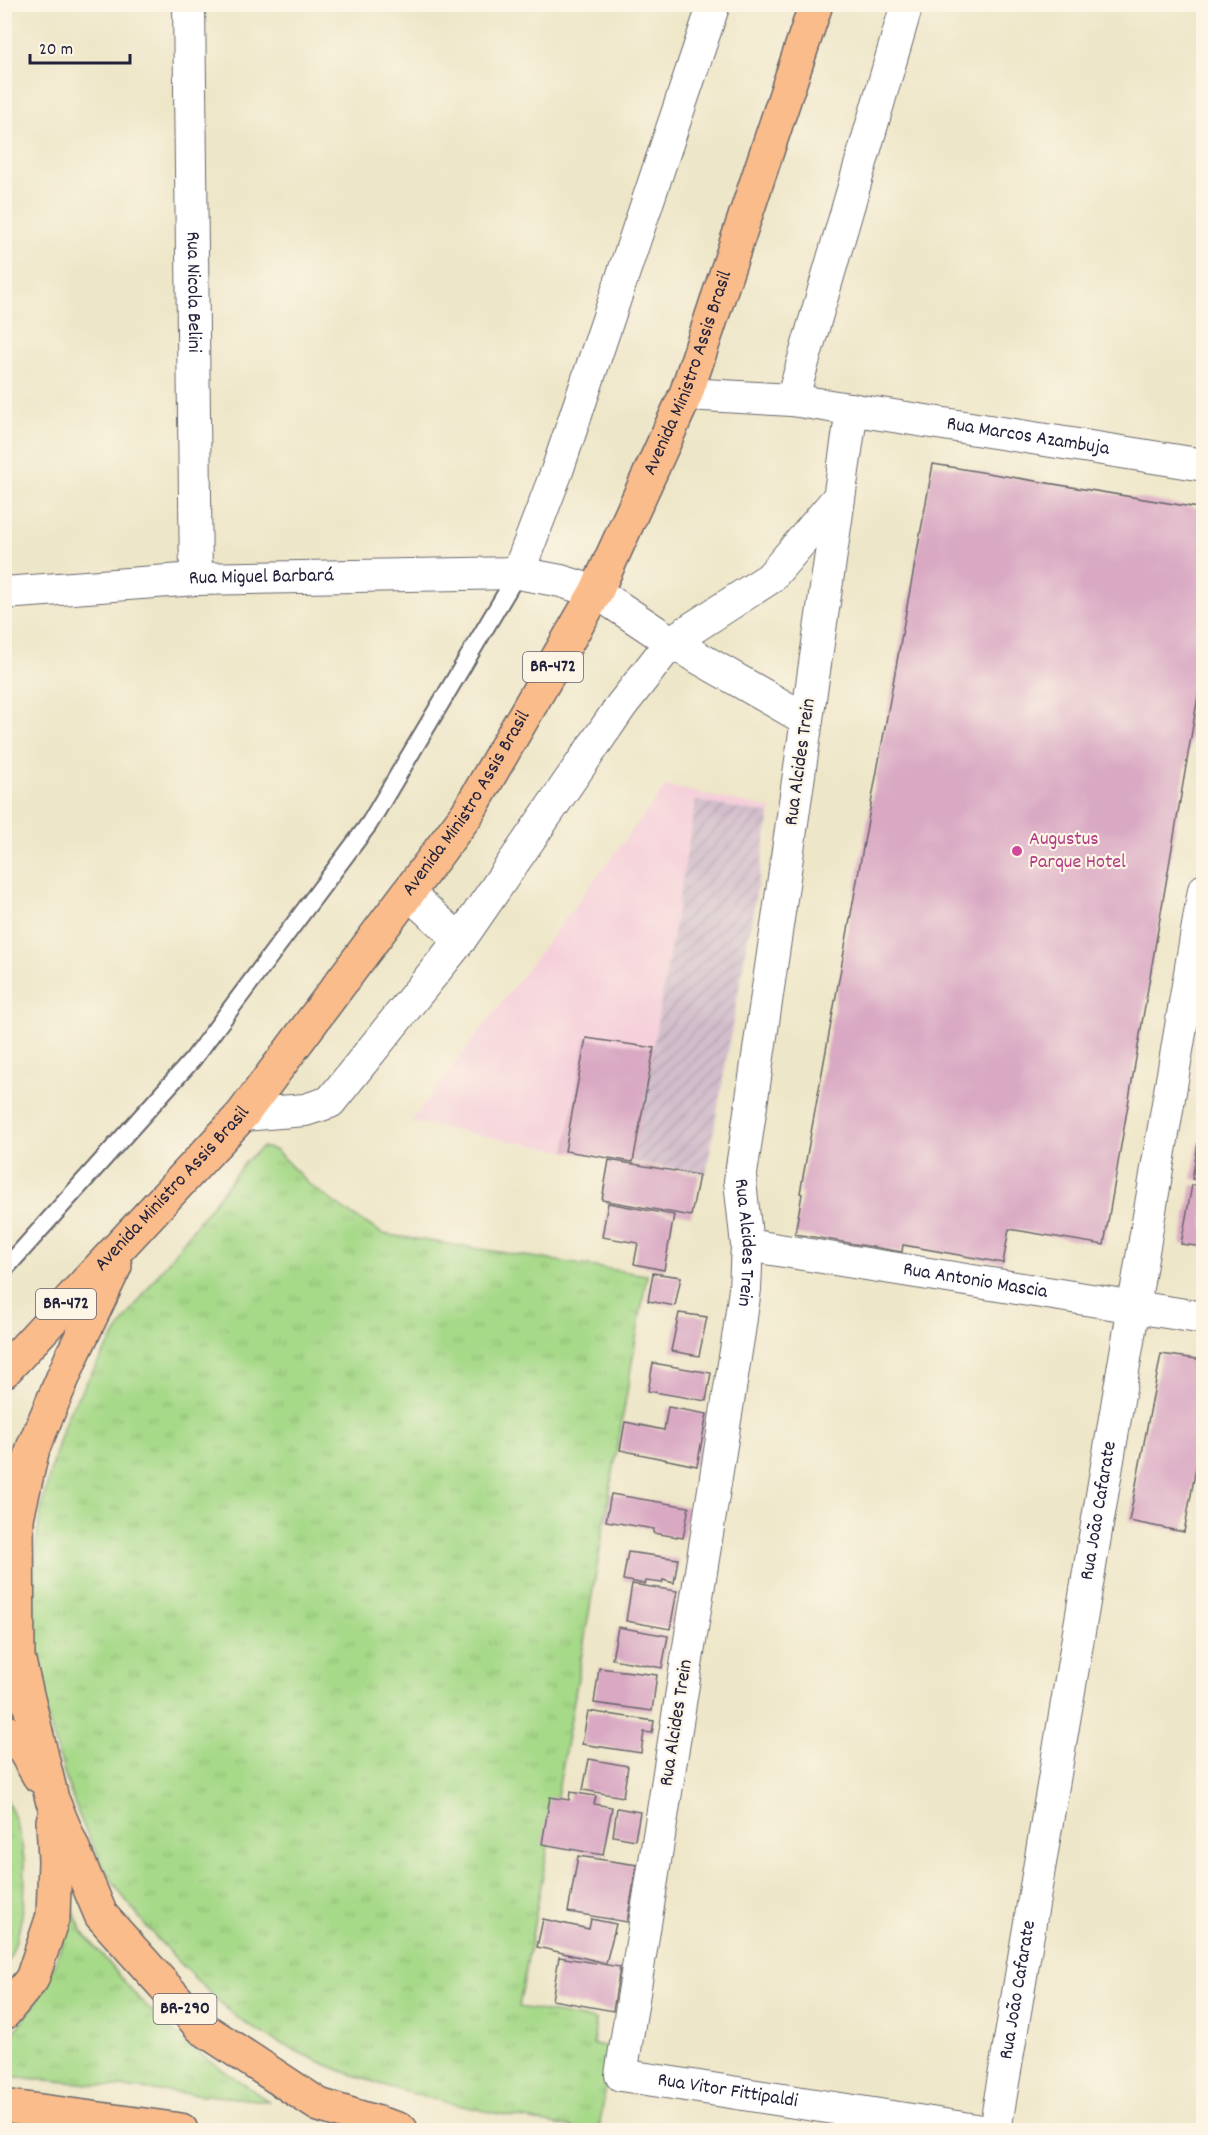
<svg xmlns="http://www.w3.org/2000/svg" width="1208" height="2135" viewBox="0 0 1208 2135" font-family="Dekko,sans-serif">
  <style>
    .built { fill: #f5cfda }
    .industrial { fill: url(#industrial-furrows) }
    .grass { fill: url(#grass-tufts); stroke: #647e62; stroke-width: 1.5 }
    .building { fill: #d9a8c3 }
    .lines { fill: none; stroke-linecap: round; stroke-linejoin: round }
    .lane-casing { stroke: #69676c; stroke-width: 20 }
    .street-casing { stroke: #69676c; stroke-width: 34 }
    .highway-casing { stroke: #69676c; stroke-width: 36 }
    .lane { stroke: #fff; stroke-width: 16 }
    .street { stroke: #fff; stroke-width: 32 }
    .highway { stroke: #fabc8b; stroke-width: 33 }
    .hotel-dot { fill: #d1479c; stroke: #fcf5e5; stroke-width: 2 }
    .labels { text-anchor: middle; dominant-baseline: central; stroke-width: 4.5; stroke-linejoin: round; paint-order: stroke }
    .shield { fill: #fcf5e5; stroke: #63616e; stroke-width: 1.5 }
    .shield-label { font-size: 18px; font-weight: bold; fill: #22223b }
    .street-label { font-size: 20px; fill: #22223b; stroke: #fcf5e5 }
    .hotel-label { font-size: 20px; fill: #b23c85; stroke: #fcf5e5; text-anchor: start }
  </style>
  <defs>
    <pattern id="industrial-furrows" width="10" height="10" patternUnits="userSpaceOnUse" patternTransform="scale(1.5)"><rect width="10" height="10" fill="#d1bdcb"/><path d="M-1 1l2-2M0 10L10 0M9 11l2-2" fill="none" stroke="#b3a2af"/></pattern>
    <pattern id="grass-tufts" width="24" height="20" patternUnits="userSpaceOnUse" patternTransform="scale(1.5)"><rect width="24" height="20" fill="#a6d988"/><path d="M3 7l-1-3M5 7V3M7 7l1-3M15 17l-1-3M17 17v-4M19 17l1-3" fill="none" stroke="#8fba76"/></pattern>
  </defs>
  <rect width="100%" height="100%" fill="#fcf5e5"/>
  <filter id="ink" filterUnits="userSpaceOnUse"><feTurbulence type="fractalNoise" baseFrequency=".0167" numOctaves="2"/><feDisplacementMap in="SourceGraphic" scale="12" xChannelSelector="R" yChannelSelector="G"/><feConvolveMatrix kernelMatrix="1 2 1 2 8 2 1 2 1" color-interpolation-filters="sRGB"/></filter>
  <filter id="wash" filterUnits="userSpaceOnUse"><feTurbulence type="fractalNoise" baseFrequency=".008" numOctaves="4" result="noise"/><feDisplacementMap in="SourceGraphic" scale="24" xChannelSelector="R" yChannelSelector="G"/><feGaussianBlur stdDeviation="1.35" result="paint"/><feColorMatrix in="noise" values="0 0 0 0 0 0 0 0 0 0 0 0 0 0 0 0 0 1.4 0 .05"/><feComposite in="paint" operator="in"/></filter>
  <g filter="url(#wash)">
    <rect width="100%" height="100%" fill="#eee6c8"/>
    <path class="built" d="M666,786l105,23 -65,365 -141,-23 -154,-29z"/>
    <path class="industrial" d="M696,801l74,13 -64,360 -73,-12z"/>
    <g class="grass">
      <path d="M262,1147l13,3 35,35 36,26 37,23 264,41 -80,466 -48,266 77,13 -3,24 19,3 -13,83h-13c-118,-21 -238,-42 -341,-107 -20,-13 -42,-37 -60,-55 -24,-24 -46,-49 -66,-77 -27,-39 -45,-83 -58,-129 -9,-29 -19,-61 -23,-92 -10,-72 -5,-145 17,-214 4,-13 7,-27 12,-39 6,-14 16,-28 23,-41 44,-77 102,-144 155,-214z"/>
      <path d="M5,1796c28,53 25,119 0,173z"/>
      <path d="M71,1904l10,26 58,69 33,31 31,26 65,45 -263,-25v-34c39,-40 56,-84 66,-138z"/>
    </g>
    <g id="blocks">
      <g class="building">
        <path d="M933,464l271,45v152l-100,584 -95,-16 -6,34 -100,-18 -1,7 -107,-18 7,-40 -2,-1z"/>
        <path d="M586,1038l68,10 -21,114 -68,-11z"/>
        <path d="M1198,1143l6,1v37l-12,-2z"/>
        <path d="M609,1160l90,15 -8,41 -89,-16z"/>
        <path d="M1192,1185l12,1v61l-23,-3z"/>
        <path d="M608,1203l66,12 -10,55 -30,-6 4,-21 -36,-6z"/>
        <path d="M653,1273l28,4 -6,29 -27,-5z"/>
        <path d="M679,1313l28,4 -8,39 -28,-5z"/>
        <path d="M1161,1354l43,6v65l-20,107 -55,-11z"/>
        <path d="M653,1363l58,10 -5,28 -58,-10z"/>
        <path d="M668,1407l39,7 -10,52 -77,-16 5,-28 39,8z"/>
        <path d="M611,1494l78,13 -6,31 -30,-5 1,-4 -48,-8z"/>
        <path d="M628,1552l50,7 -4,24 -11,-3 -1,3 -16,-2 -1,3 -22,-4z"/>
        <path d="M632,1584l45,7 -7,38 -44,-8z"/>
        <path d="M618,1627l50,9 -6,32 -50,-9z"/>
        <path d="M599,1668l58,7 -5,36 -58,-8z"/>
        <path d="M588,1711l66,10 -2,12 -8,-1 -3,21 -59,-9z"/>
        <path d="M589,1759l39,7 -5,31 -40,-7z"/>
        <path d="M570,1792l26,4 -2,8 18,3 -9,48 -61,-11 8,-47 19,3z"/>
        <path d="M617,1808l23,4 -5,28 -22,-4z"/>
        <path d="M578,1856l59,9 -10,57 -59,-10z"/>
        <path d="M543,1919l46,10 2,-10 25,5 -10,39 -69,-16z"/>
        <path d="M559,1957l61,10 -7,44 -61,-11z"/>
      </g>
    </g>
  </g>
  <g filter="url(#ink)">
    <use href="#blocks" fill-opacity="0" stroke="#69676c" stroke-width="1.5"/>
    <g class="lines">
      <defs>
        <path id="lane" d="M4,1270l189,-211 176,-235 149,-251"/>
        <g id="street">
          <path id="s1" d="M189,4l7,575"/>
          <path id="s2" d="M686,394l106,6 412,65"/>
          <path d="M792,400l115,-396"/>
          <path id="s3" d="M852,409l-112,772 7,64 -2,44 -6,43 -118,743 355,55"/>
          <path d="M518,573l39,-102 157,-467"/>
          <path id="s4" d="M4,593l192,-14 322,-6 43,8 35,11 75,50 136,78"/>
          <path d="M408,893l52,47"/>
          <path d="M242,1115l63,-5 25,-8 130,-162 161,-234 50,-64 99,-64 69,-81"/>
          <path id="s5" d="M747,1245l457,73"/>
          <path id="s6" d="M995,2130l209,-1240"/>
        </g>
        <g id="highway">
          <path d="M115,1266l-42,88 -40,94 -16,70 1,139 34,142 49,116 101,113 117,77 82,25"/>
          <path id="s7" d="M4,1371l238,-256 225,-301 129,-222 90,-198 130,-390"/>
          <path d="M4,1730l20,20 15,26"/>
          <path d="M4,2013l28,-34 21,-63 2,-55 -2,-40"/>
          <path d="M4,2106l177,24"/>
        </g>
      </defs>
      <use href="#lane" class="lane-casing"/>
      <use href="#street" class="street-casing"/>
      <use href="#highway" class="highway-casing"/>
      <use href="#lane" class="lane"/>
      <use href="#street" class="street"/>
      <use href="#highway" class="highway"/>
    </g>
  </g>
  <circle class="hotel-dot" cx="1017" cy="851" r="6"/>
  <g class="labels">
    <g class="shield">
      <rect x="523" y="652" width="60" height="30" rx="4.5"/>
      <rect x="36" y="1289" width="60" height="30" rx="4.5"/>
      <rect x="153.5" y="1994" width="63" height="30" rx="4.5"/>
    </g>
    <g class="shield-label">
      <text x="553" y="667">BR-472</text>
      <text x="66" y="1304">BR-472</text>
      <text x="185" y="2009">BR-290</text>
    </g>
    <g class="street-label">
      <text stroke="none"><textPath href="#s1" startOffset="288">Rua Nicola Belini</textPath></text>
      <text stroke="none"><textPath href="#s7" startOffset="1220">Avenida Ministro Assis Brasil</textPath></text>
      <text stroke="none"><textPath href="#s2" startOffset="345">Rua Marcos Azambuja</textPath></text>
      <text stroke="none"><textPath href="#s4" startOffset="258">Rua Miguel Barbará</textPath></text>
      <text transform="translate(801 762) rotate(-82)">Rua Alcides Trein</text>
      <text stroke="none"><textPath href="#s7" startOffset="734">Avenida Ministro Assis Brasil</textPath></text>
      <text stroke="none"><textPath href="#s7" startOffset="248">Avenida Ministro Assis Brasil</textPath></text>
      <text stroke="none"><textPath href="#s3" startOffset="842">Rua Alcides Trein</textPath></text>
      <text stroke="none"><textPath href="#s5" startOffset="231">Rua Antonio Mascia</textPath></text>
      <text stroke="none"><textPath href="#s6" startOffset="628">Rua João Cafarate</textPath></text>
      <text transform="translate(677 1723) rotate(-81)">Rua Alcides Trein</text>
      <text stroke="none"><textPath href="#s6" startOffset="142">Rua João Cafarate</textPath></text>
      <text stroke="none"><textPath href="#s3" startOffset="1792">Rua Vitor Fittipaldi</textPath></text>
    </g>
    <g class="hotel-label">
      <text x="1029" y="840">Augustus<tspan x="1029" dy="23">Parque Hotel</tspan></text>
    </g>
  </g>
  <rect width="1208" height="2135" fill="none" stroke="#fcf5e5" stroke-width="24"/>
  <path d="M30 54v9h100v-9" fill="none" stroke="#22223b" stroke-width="3"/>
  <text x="39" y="54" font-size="18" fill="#22223b" stroke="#fcf5e5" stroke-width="4.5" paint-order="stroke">20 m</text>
</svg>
